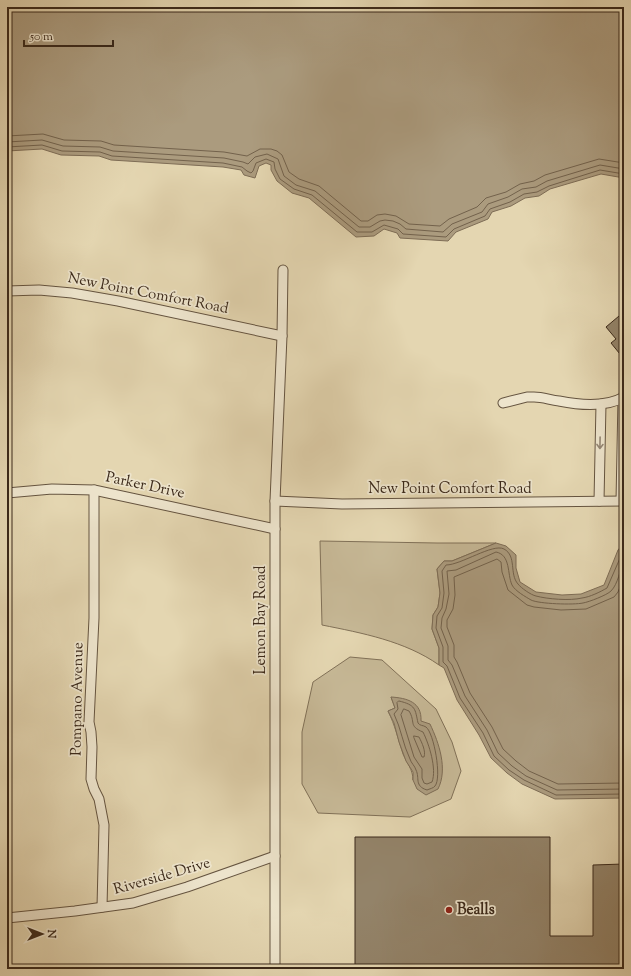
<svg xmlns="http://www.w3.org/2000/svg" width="631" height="976" viewBox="0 0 631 976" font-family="'Sorts Mill Goudy',serif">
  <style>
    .green { fill: #c7b997; stroke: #817158; fill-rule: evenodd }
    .water { fill: #ab9b7e; stroke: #7e6d56 }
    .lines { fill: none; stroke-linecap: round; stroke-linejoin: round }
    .shore { stroke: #73624c; stroke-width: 1 }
    .building { fill: #938369; stroke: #3b291a }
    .minor-casing { stroke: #655440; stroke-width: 11 }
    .minor { stroke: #ede4cc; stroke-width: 9 }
    .oneway { stroke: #948673 }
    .poi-dot { fill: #8f2418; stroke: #ede4cc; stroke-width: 1.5 }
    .labels { text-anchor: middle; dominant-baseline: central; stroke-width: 3.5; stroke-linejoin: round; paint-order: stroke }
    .street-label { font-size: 15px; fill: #3b291a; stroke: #ede4cc }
    .poi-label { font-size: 15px; font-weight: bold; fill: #3b291a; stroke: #ede4cc; text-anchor: start }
  </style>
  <rect width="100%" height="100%" fill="#e4d6b1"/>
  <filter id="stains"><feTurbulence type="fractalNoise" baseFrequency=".005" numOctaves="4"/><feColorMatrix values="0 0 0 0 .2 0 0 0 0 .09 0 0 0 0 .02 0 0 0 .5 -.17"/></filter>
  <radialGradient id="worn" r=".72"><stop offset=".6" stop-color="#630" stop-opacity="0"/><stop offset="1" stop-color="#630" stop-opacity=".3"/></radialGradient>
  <g class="green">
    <path d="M320,541l117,2h59l-44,18h-8l-7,8 3,24 -2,14 -5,8 -1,14 7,19v17c-34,-24 -77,-32 -117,-40z"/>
    <path d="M350,657l32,3 54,49 16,33 9,29 -10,28 -41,18 -92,-4 -16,-29v-52l11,-50zM391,697l30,24 -8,59c0,-10 -6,-17 -10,-26 -5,-15 -8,-29 -15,-43l7,-3z"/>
  </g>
  <g class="water">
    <path d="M7,7h617v171l-23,-4 -51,15 -11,7 -14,2 -14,8 -19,6 -4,7 -32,13 -8,9 -48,-3 -3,-5 -13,-4 -10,7 -18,1 -47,-39 -17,-5 -15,-12 -6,-11v-5l-5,-2 -7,3 -4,12 -11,-3 -3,-5 -18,-3 -112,-7 -12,-4 -38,-1 -19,-6 -35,2z"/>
    <path d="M496,543l10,3 10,9v13l4,14 16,10 26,3 19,-1 23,-9 14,-35 6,-7v255l-69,1 -33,-15 -15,-11 -16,-15 -12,-23 -22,-35 -13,-32 -5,-3v-17l-7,-19 1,-14 5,-8 2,-14 -3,-24 7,-8h8z"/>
    <path d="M391,697c16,1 31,5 30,24l9,3c9,19 18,45 8,65l-12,6 -9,-6 -4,-9v-8l-7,-11 -7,-19 -5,-19 -6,-12 7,-3z"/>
  </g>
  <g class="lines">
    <g class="shore">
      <path d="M7,136l36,-2 21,6 37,1 13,4 110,7 23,4 13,-7h11l6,2 5,4 7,17 10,7 20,7 42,35h7l9,-6 8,-1 11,2 13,8 31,2 9,-7 28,-12 9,-9 20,-6 14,-8 14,-3 11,-6 54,-16 25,4"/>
      <path d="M7,142l35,-2 21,6 37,1 13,4 111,7 19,4 5,2 7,-7 12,-3 11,5 6,17 12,9 19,6 44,36h11l10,-6 5,-1 8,1 7,3 6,5 37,3 9,-8 30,-12 6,-8 20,-7 14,-8 14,-2 11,-6 53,-16 24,4"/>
      <path d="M7,147l35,-2 20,6 38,1 12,4 111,7 19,4 5,4 4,2 2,-2 3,-8 10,-4 8,3 1,7 5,10 14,10 18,6 45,37h15l12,-7 14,4 5,5 43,3 8,-8 31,-13 5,-7 20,-7 14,-8 13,-2 12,-6 51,-16 24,4"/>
      <path d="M624,549l-17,39c-7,4 -17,9 -25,10 -12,3 -35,1 -46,-2 -5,-1 -15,-8 -18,-12 -9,-10 -1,-28 -14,-35 -11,-6 -43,16 -58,16l-4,6 2,22 -2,15 -5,8 -1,12 7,19v15l4,4 13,32 23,35 11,23 15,14 15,10 32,15 68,-1"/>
      <path d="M624,560c-4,10 -6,24 -13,31 -4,4 -22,11 -28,12 -9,2 -44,1 -52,-3 -5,-3 -16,-9 -19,-15 -5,-11 -1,-30 -16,-33l-40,18 -9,1 2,23 -3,15 -4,9 -1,10 7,18v14l4,5 13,31 22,34 11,23 14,13 14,10 31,14 67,-1"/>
      <path d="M624,577l-6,15 -4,5 -28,12 -25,1 -27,-3 -7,-2 -19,-15 -6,-18 -1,-10 -4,-3 -43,18 1,18 -2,14 -6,11v7l7,18v12l3,5 13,31 22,34 11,22 13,12 13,10 29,13 66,-1"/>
      <path d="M399,701c17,4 16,8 19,22 2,3 5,2 8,4 8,6 16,51 9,59 -1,2 -6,3 -8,4 -13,-4 -7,-12 -11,-20 -1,-4 -5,-7 -6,-11 -7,-14 -9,-31 -16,-45l4,-5 -1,-6z"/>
      <path d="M404,709l5,2c7,11 -1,15 14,21 6,12 14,37 9,50l-5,2 -3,-1 -2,-5v-9l-8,-12 -13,-42z"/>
      <path d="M414,736l5,1c3,6 7,14 5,20h-2l-8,-19z"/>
    </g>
  </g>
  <g class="building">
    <path d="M619,316l5,7v36l-13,-16 5,-4 -10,-12z"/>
    <path d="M355,837h195v99h43v-71l31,-1v105h-30v-1h-239z"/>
  </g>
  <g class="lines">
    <defs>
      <g id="minor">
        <path d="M7,291l32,-1 33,3 46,8 164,35"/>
        <path d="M503,403l24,-6h7c9,0 16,3 25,4 20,4 46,7 65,-4"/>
        <path d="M94,490v128l-5,104 2,10 1,15 -1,32 3,10 5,10 5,26 -2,82"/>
        <path d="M7,493l45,-4 42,1 181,39"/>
        <path d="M275,501l67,3 282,-3"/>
        <path d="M599,501l2,-97"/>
        <path d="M621,501l2,-103"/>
        <path d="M7,918l68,-7 58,-8 54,-16 88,-31"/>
        <path d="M275,969v-468l7,-165 1,-66"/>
      </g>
    </defs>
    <use href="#minor" class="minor-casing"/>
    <use href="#minor" class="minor"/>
  </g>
  <defs><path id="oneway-shaft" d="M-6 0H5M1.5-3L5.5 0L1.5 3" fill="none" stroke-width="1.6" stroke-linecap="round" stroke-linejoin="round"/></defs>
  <use class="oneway" href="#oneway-shaft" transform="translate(600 443) rotate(91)"/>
  <circle class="poi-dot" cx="449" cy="910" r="4"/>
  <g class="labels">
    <g class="street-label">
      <text transform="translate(148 294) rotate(11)">New Point Comfort Road</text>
      <text transform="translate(145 486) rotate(12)">Parker Drive</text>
      <text x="450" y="489">New Point Comfort Road</text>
      <text transform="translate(261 620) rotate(-90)">Lemon Bay Road</text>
      <text transform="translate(78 699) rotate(-89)">Pompano Avenue</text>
      <text transform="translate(162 877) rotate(-16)">Riverside Drive</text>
    </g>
    <g class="poi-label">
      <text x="457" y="910">Bealls</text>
    </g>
  </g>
  <rect width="631" height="976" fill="none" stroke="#e4d6b1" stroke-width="24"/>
  <rect x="8" y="8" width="615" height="960" fill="none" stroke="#3b291a" stroke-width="2"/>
  <rect x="12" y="12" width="607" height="952" fill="none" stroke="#3b291a"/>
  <g transform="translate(42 934) rotate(90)" stroke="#ede4cc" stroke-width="3" paint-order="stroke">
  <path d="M0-3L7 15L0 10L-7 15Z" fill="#3b291a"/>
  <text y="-6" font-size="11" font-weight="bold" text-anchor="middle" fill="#3b291a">N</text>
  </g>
  <path d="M24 40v6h89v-6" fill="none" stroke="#3b291a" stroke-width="2"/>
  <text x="30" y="40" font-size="12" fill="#3b291a" stroke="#ede4cc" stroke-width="3" paint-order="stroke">50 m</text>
  <rect width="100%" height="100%" filter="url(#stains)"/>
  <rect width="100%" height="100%" fill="url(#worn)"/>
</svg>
